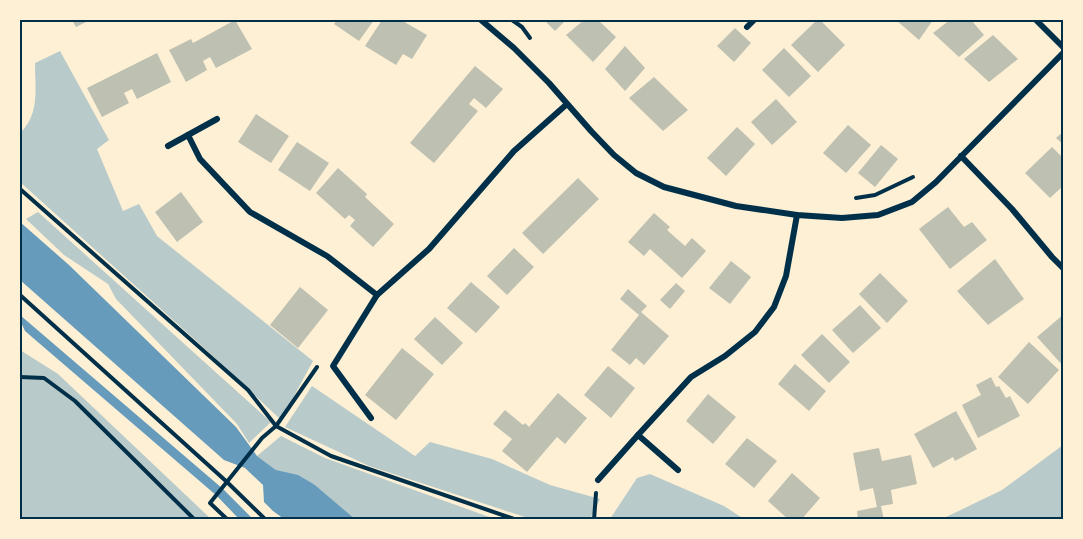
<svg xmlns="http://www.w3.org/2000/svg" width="1083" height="539" viewBox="0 0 1083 539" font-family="'PT Sans Narrow',sans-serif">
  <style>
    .green { fill: #b9caca }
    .water { fill: #669bbc }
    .building { fill: #bec0b2 }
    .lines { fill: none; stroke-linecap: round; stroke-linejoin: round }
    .path { stroke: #003049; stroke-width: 4 }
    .minor { stroke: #003049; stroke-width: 6 }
    .neatline { fill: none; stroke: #003049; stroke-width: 2 }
  </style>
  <rect width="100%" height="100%" fill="#fdf0d5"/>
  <g class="green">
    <path d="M60,51l49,89 -12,9 26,62 16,-7 18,32 156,125 -32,59 -68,-64 -193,-174v-49c20,-19 15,-44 15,-70z"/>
    <path d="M38,212l233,210 -22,21 -12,-19 -121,-125 -8,-15 -44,-29 -38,-36z"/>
    <path d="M20,350l38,24 153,145h-191z"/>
    <path d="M312,386l103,70 15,-14 62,17 58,26 50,14 -10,20h-59l-162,-53 -84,-39z"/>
    <path d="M281,436l44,22 170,61h-140l-40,-34 -39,-15 -19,-14z"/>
    <path d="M1063,445v74h-121l60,-29z"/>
    <path d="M650,474l74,32 20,13h-134l27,-41z"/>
  </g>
  <g class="water">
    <path d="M20,222l49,43 167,162 21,29 19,14 22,5 17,10 40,34h-71l-11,-8 -9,-9 -1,-17 -18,-17 -21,-8 -204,-180z"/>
    <path d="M20,315l203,174 30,30h-14l-22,-23 -192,-165 -5,-11z"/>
  </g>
  <g class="building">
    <path d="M72,20h18l-14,7z"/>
    <path d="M235,20l17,29 -36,19 -6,-11 -7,4 4,9 -21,12 -17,-32 22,-11 2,4z"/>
    <path d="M337,20h37l-15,21 -25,-17z"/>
    <path d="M382,20h19l26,15 -15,24 -9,-5 -7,11 -31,-19z"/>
    <path d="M544,20h22l-11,11z"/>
    <path d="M584,20h14l18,17 -23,25 -27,-27z"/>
    <path d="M817,20h3l25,25 -27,27 -27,-27z"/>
    <path d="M896,20h37l-14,20z"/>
    <path d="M950,20h21l13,15 -25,22 -26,-24z"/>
    <path d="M735,28l16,15 -17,19 -17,-16z"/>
    <path d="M993,35l25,24 -29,23 -25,-23z"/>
    <path d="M625,46l20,22 -20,23 -20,-22z"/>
    <path d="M784,48l27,28 -22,21 -27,-27z"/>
    <path d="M157,53l14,29 -34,17 -5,-10 -8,4 5,10 -27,14 -15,-29z"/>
    <path d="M475,66l28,23 -17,19 -12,-10 -5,6 9,7 -44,52 -24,-20z"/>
    <path d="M654,77l34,33 -25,21 -34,-33z"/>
    <path d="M776,99l21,23 -25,23 -21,-23z"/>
    <path d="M256,114l33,22 -18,27 -33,-21z"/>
    <path d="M848,125l23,20 -25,28 -23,-20z"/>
    <path d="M737,127l18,17 -29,32 -19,-18z"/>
    <path d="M1064,131v14l-8,-7z"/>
    <path d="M297,142l32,21 -19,28 -32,-21z"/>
    <path d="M881,145l17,14 -23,28 -17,-14z"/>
    <path d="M1052,147l12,12v26l-14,13 -25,-25z"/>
    <path d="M338,168l29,26 -2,3 29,27 -21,23 -23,-21 5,-6 -6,-5 -4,4 -29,-26z"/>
    <path d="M578,178l21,21 -56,55 -21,-21z"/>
    <path d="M181,192l22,30 -26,20 -22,-30z"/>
    <path d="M948,207l16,20 8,-5 15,18 -37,29 -31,-40z"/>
    <path d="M654,213l16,14 -3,3 18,16 7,-8 14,13 -24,27 -32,-29 -6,7 -16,-14z"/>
    <path d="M514,248l20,19 -27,28 -20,-19z"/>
    <path d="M995,259l29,40 -36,26 -31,-34z"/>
    <path d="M731,261l20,16 -21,27 -21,-16z"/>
    <path d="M880,273l28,28 -21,22 -28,-29z"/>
    <path d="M471,282l29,25 -24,26 -29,-25z"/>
    <path d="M676,283l9,8 -15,18 -10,-9z"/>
    <path d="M300,287l28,23 -30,38 -28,-23z"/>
    <path d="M628,289l19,17 -6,6 28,24 -25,29 -8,-7 -6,7 -19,-15 28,-35 -19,-16z"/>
    <path d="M860,305l21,23 -28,25 -21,-23z"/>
    <path d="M1064,314v53l-27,-30z"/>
    <path d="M435,317l28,26 -21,22 -28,-26z"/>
    <path d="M822,334l28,28 -21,21 -28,-28z"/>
    <path d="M1029,342l30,28 -31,34 -30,-27z"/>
    <path d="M402,348l32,26 -38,46 -31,-25z"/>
    <path d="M795,364l31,27 -17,20 -31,-27z"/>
    <path d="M608,366l27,22 -24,30 -27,-23z"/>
    <path d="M991,377l5,10 3,-1 7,12 4,-2 10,20 -42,22 -16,-33 19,-10 -5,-10z"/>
    <path d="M558,393l29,25 -22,26 -8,-7 -30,35 -25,-21 10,-12 -19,-15 12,-14 18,15 2,-2 4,4z"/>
    <path d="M708,394l28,23 -23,27 -27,-23z"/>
    <path d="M956,411l21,38 -22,12 -2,-4 -20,11 -19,-34z"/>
    <path d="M747,438l30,23 -23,27 -29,-24z"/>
    <path d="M879,448l3,13 29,-6 6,29 -26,6 2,14 -12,2 3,14h-26l-1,-9 20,-4 -4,-19 -13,3 -7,-38z"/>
    <path d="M792,473l28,25 -19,22h-12l-21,-19z"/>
  </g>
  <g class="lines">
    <g class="path">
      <path d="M512,20l10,7 8,11"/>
      <path d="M20,189l228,201 28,36 55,30 186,64"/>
      <path d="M856,198l19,-3 38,-18"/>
      <path d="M20,295l207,187 39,38"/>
      <path d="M20,377l24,1 31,23 120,119"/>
      <path d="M228,520l-18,-17 52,-65 14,-12 41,-59"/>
      <path d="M594,520l2,-27"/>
    </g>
    <g class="minor">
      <path d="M481,20l33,28 35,35 42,48 23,24 22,18 28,14 72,19 61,9 45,3 36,-3 34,-13 24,-20 128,-130"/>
      <path d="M1036,20l28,28"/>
      <path d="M747,27l7,-7"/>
      <path d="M188,135l12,24 50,53 77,44 50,39 52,-46 85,-98 53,-47"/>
      <path d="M168,146l49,-27"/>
      <path d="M961,156l51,53 40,48 12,12"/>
      <path d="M371,418l-38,-52 44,-71"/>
      <path d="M678,470l-40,-35 53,-58 34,-21 30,-24 19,-25 12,-31 11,-61"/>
      <path d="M598,480l40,-45"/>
    </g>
  </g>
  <rect width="1083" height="539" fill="none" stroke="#fdf0d5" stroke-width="42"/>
  <rect x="21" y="21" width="1041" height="497" class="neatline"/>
</svg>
